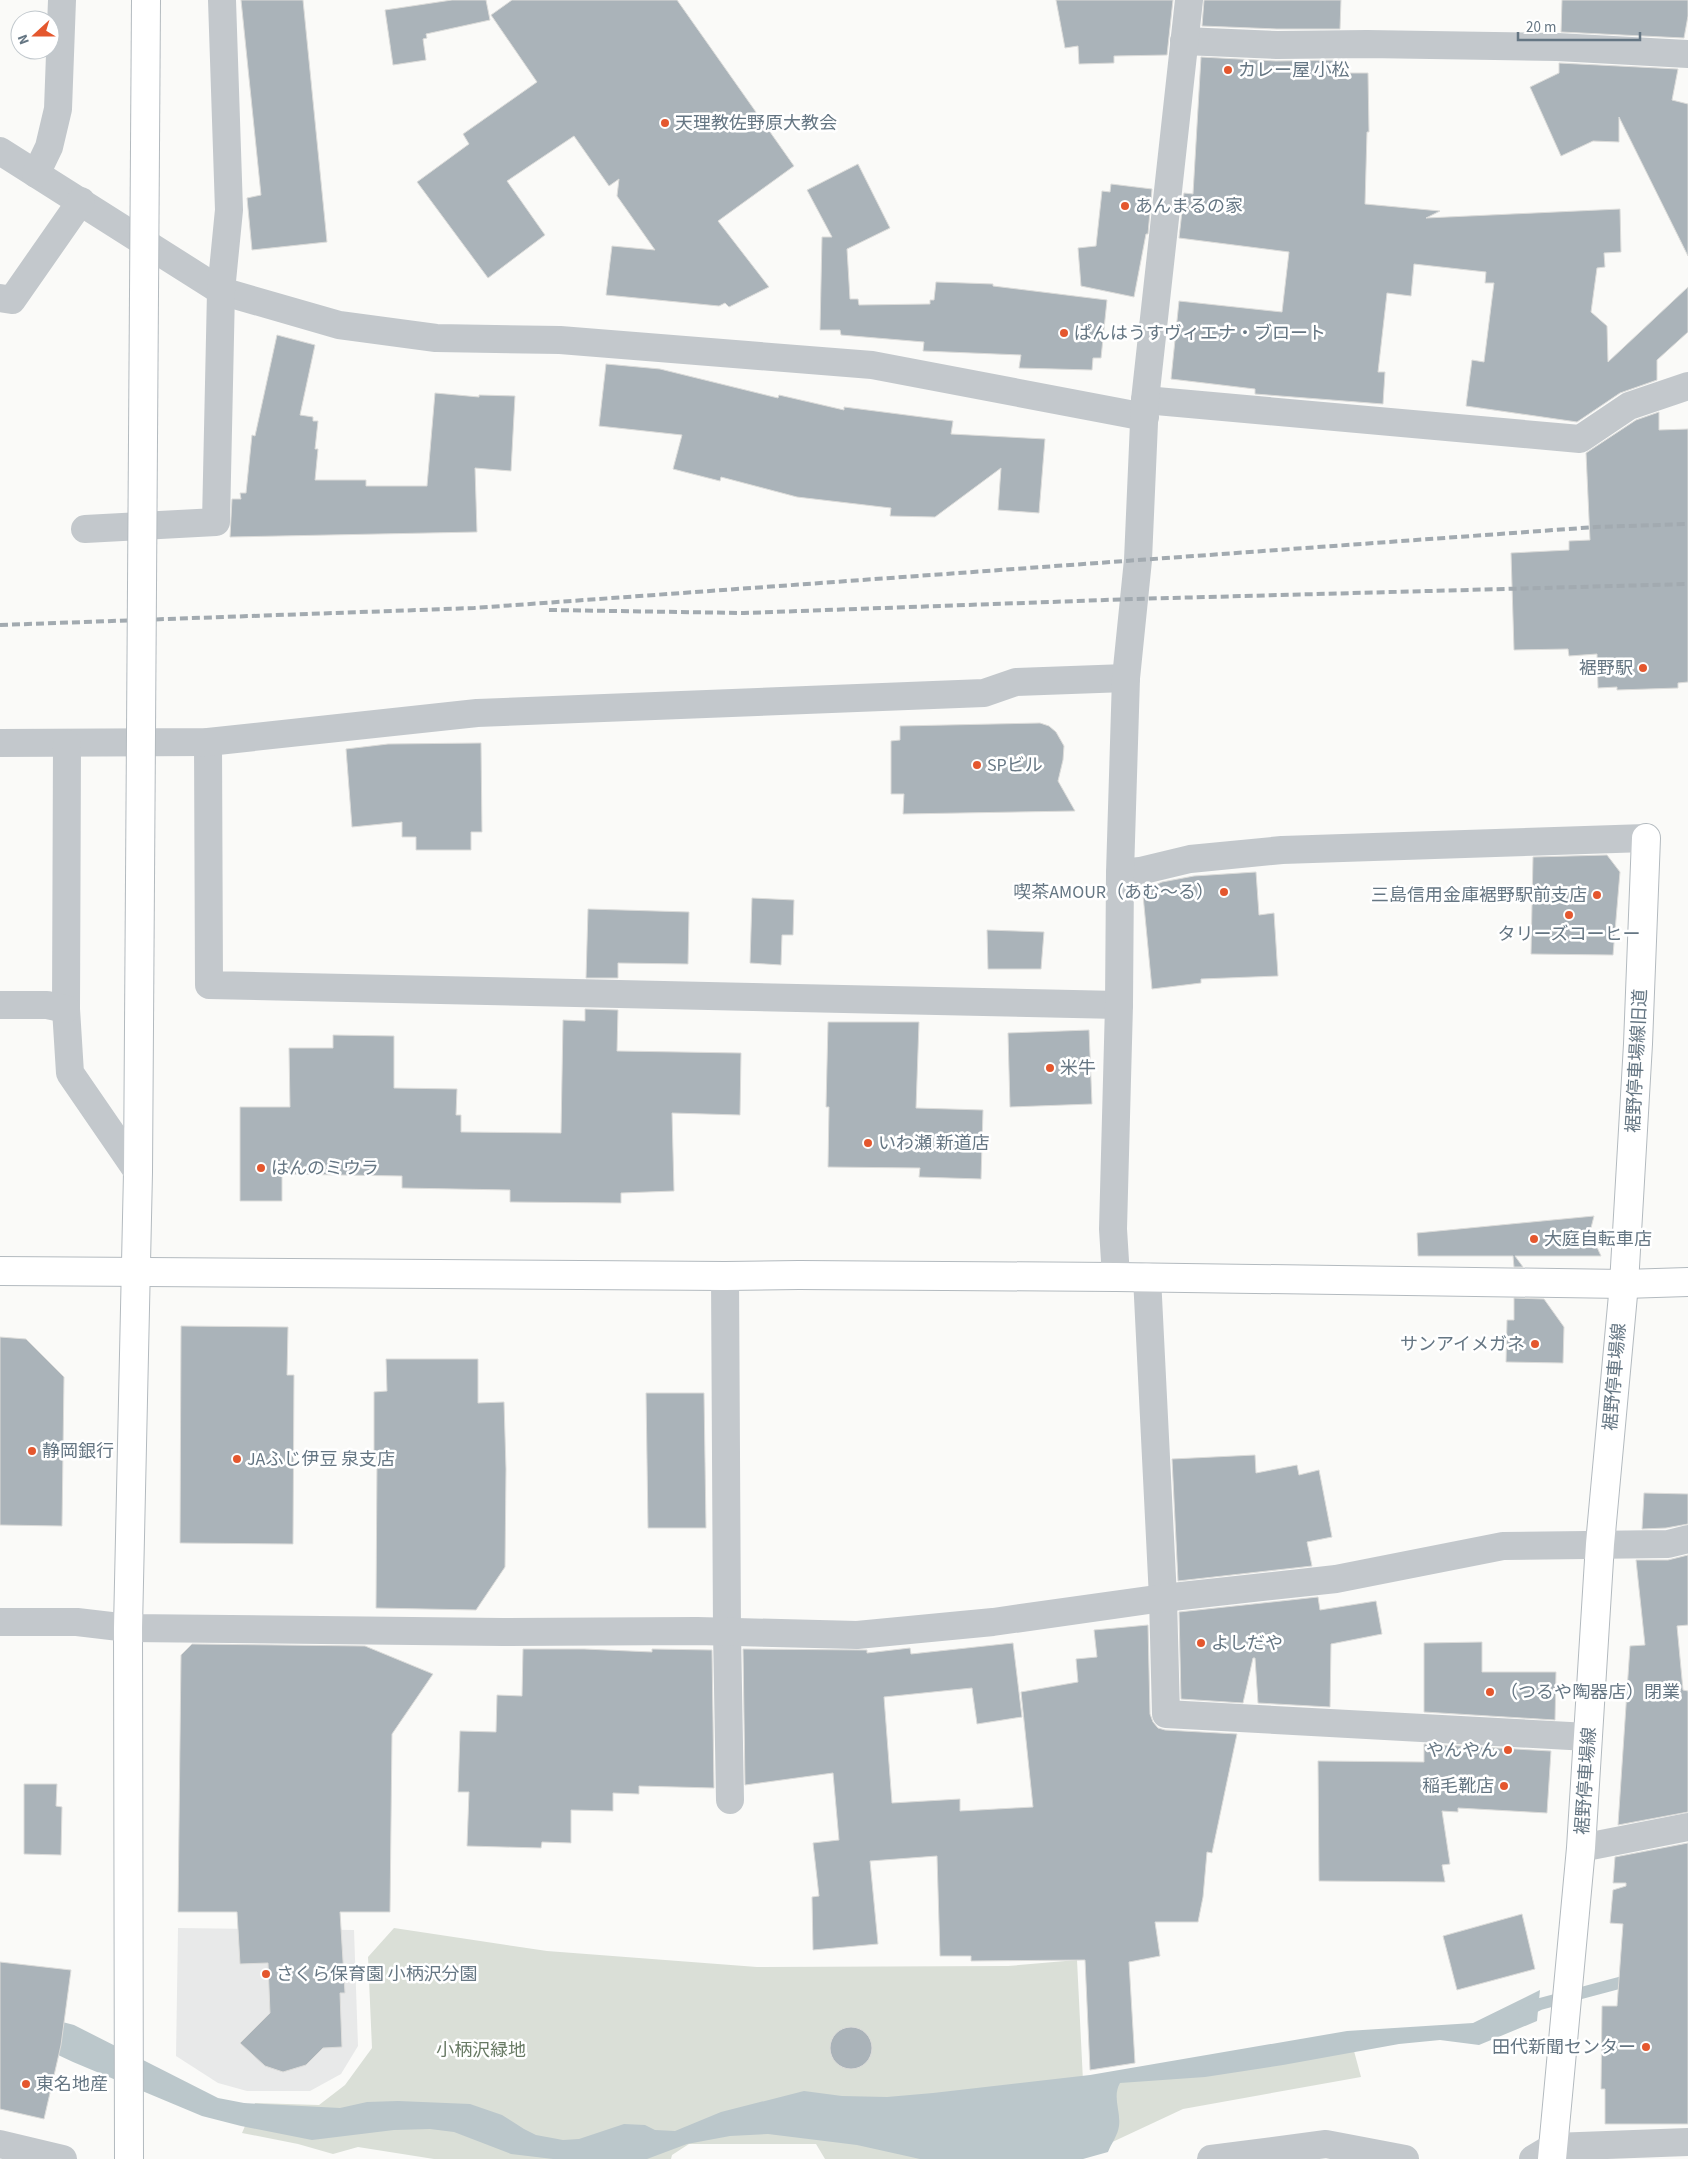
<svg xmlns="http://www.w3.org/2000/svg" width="1688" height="2159" viewBox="0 0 1688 2159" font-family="'Source Sans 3','Noto Sans JP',sans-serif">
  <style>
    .built { fill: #e8e9e9 }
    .green { fill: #dadfd7 }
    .water { fill: #bbc7cb }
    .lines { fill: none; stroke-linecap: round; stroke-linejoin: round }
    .stream { stroke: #bbc7cb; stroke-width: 12 }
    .building { fill: #aab3b9; stroke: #dcdcda }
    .secondary-casing { stroke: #b3babf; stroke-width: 30 }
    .street { stroke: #c3c8cc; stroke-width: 28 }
    .secondary { stroke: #fff; stroke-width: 28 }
    .rail { stroke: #a2aab0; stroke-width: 4; stroke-dasharray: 8 4; stroke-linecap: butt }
    .secondary-bridge-casing { stroke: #b3babf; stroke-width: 30; stroke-linecap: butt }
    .secondary-bridge { stroke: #fff; stroke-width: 28 }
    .poi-dot { fill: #e4572e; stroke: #fff; stroke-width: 2 }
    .labels { text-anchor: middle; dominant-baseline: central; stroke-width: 5; stroke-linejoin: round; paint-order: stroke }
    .poi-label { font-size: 18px; fill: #657683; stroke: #fff; text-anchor: start }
    .street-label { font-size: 18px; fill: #657683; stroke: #fff }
    .park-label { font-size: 18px; fill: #687a64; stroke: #fff }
  </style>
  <rect width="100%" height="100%" fill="#fafaf8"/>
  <path class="built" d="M178,1928l176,2 4,116 -17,28 -31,17h-63l-29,-8 -42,-27z"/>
  <path class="green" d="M394,1928l153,23 210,16 251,-1 69,-6 6,121 156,-24 115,-6 7,26 -178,32 -107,50h-251l-9,-15h-127l-17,11 -1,4h-237l-76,-12 -25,7 -35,-10 -56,-11 13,-30 64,2 26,-20 27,-37 -4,-91z"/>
  <path class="water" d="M1540,1990l-3,31 -58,24 -39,-5 -41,4 -116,21 -78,12 -85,6c-8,14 1,28 -1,43 -1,9 -8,18 -11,26l-25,7h-163l-63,-14 -89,-11 -38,2 -43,8 -40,15h-94l-42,-5 -57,-22 -24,-3 -36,1 -82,10 -71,-14 -39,-10 -129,-54 -32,-15 -41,-38 28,4 46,12 144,73 26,5 96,5 27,-6 31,-1 72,3 32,11 22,14 12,6 27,5 16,-1 45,-15 21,1 10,5 20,1 46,-19 83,-21 38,5 45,1 46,-4 157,-18 257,-44 126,-8z"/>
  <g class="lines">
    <path class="stream" d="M1524,2012l16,-8 94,-25"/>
  </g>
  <g class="building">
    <path d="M241,0h62l24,242 -75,8 -5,-52 14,-3z"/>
    <path d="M452,0h34l4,20 -64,14 1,4 -4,1 3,21 -33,5 -8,-55z"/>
    <path d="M512,0h165l117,166 -76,55 51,66 -40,20 -4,-4 -6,3 -113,-11 6,-49 43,4 -38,-54 2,-17 -10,7 -35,-50 -67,45 38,54 -57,43 -71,-96 52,-38 -6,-10 74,-52 -46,-67z"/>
    <path d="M1056,0h117l-6,55 -53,1v7l-35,1 -1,-18 -13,2z"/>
    <path d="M1204,0h137l-1,29h-63l-75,-3z"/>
    <path d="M1562,0h126v16l-4,22 -123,-6z"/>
    <path d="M1201,57l75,4 63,-1 -1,13h30l1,59h-2l-2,72 75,7 -14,7 194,-9 1,43 -17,1 1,14 -8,1 -6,44 16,14 1,36 80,-75v45l-31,28v20l-37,13 -43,29 -111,-16 6,-46 12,2 10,-79h-9l1,-11 -72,-8 -3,32 -24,-3 -9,79h7l-2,32 -128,-10v-5l-84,-10 8,-78 103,11 7,-60 -110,-14 5,-45 9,1z"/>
    <path d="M1559,63l119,6 -6,31 16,4v152l-69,-139v25l-26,-1 -32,15 -31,-69 29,-14z"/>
    <path d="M858,164l32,64 -43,21 3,50h8l1,6 71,-1v-4h4l2,-18 57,2v2l114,14 -6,58h-8l-1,12 -73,-2 2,-13 -98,-4 1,-9 -83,-7 -1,-5h-20l2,-93h10l-25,-47z"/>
    <path d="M1111,184l41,5 -4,45h-2l-12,63 -53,-11 -3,-38 18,-2 6,-55 8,1z"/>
    <path d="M277,335l38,10 -15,70 13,2v4h5l-3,28h3l-3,31h51v6h61l8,-93 44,4v-2l36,1 -4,75 -36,-3 2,64 -247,5 2,-38h9l-1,-6h6l6,-58 3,1z"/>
    <path d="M606,364l54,5 118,29 1,-3 65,15v-3l109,14 -2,13 94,5 -6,74 -41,-3 3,-42 -66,49 -45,-1 1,-8 -94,-11 -76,-20 -1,4 -47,-12 9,-34 -83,-9z"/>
    <path d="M1659,412v18l29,-1v253l-10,1v5l-61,2v-3l-19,1 -1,-34 -28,2 -1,-7 -54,1 -3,-97 58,-3v-9l21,-1 -4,-87 50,-33z"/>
    <path d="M1040,723l9,3 7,6 8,14 -1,14 -5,21 17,30 -172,3 1,-20h-13v-53l9,-1v-14z"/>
    <path d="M481,743l1,89h-11v18h-55v-13h-14v-15l-50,5 -6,-78 42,-5z"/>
    <path d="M1607,855l13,17 -7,83 -82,-1 2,-97z"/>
    <path d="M1256,872l3,43 15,-2 4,63 -77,3v4l-49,6 -9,-94 8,-8 11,-5 32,-6z"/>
    <path d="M752,898l42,2 -1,35h-11l-1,30 -31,-2z"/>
    <path d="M588,909l101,3 -1,52 -70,-1v15h-32z"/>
    <path d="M987,930l57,2 -3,37h-53z"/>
    <path d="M585,1009l33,1 -1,41 124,2 -1,62 -68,-2 2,78 -53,2v10l-111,-1v-12l-108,-2v-12l-120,-2v27h-42v-94h50l-1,-59h44v-13l61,1v52l63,1 -1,26h5v17l100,1 2,-113 22,1z"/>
    <path d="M828,1022h91l-3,86 67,2 -2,69 -62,-2 1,-9 -92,-1 1,-60h-3z"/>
    <path d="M1089,1030l3,74 -82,3 -2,-74z"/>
    <path d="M1594,1216l-4,16 11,24h-86l8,11h-9l-1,-11h-95l-1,-23z"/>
    <path d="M1514,1298l30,1 20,28 -1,36 -57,-1 1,-42h7z"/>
    <path d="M181,1326l107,1 -1,48h7l-1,169 -113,-1z"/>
    <path d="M0,1337l26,2 38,38 -2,149 -62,-1z"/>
    <path d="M386,1359h92v44l26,-1 2,67 -1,98 -29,43 -100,-2 1,-149h-3v-67l13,-1z"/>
    <path d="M646,1393h58l2,135h-58z"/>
    <path d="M1255,1455l1,18 41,-8 2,10 20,-5 13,67 -25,5 5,24 -134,15 -6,-122z"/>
    <path d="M1644,1493l44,1v30l-22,4 -24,1z"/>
    <path d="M1688,1555v70l-11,1 6,64 5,1v121l-70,13 12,-179 15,-1 -9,-85h32z"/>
    <path d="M1318,1597l2,13 56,-9 6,33 -51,10 -1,63 -72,-4 -3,-45h-2l-10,45 -62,-4 -2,-87z"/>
    <path d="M1148,1625l2,89 3,8 5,6 7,2 72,4 -25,119 -5,-1 -4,45 -5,25h-43l5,34 -31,6 6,101 -45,7 -5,-110 -114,1v-5h-31l-3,-100 -67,5 8,83 -65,6 -1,-53 7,-1 -6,-53 26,-3 -6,-67 -88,12 -2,-136 124,1v3l43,-5 1,6 102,-11 9,74 -45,7 -5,-36 -88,9 8,106 68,-4v12l73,-4 -12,-115 57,-10 -2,-23 21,-2 -3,-27z"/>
    <path d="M1482,1642v30h74l-1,48 -131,-8v-69z"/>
    <path d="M192,1644l173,2 68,28 -41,60 -2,178h-50l5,81h-5l2,54 -19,1 -17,17 -23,7 -18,-6 -25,-23 30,-30 -2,-50 -28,1 -3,-52h-59l3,-257z"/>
    <path d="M523,1649h61l68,3v-3l60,1 2,138 -75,-2v8l-26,-1v18l-42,-1v33l-29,-1 -1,6 -74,-2 2,-54h-11l2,-61 36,1 1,-37 25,1z"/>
    <path d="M1424,1744l127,7 -4,62 -89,-5v4l-16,-1 8,53 -8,1 3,17 -126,-1 -1,-120 106,1z"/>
    <path d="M24,1784h33l-1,22 6,1 -1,48 -37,-1z"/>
    <path d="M1688,1843v281h-83v-35h-4l1,-83h15l6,-82 -13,-1 3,-33 13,-4v-3h-13l2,-26z"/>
    <path d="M1522,1914l13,55 -78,21 -14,-54z"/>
    <path d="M0,1962l71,8 -10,75 -17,74 -44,-10z"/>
    <circle cx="851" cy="2048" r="21"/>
  </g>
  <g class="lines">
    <defs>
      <g id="secondary">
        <path d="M0,1271l725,5 74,-1 317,2 508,7 64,-2"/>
        <path d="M129,2159l-1,-531 10,-456 1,-146"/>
        <path d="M1552,2159l29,-311 19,-304 24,-260 14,-240 8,-206"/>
      </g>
    </defs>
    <use href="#secondary" class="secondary-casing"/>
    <g class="street">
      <path d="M1184,41l93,4 90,-1 190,3 131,7"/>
      <path d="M0,151l221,140 118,34 97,13 124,2 312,25 273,52"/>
      <path d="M36,174l13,-27 9,-38 4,-109"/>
      <path d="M0,298l12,2 69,-99"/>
      <path d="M1145,400l435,39 49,-33 59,-20"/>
      <path d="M85,529l131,-7 5,-231 8,-81 -7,-210"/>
      <path d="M208,742l1,243 910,20"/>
      <path d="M0,743l208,-1 269,-29 507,-20 32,-11 110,-4"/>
      <path d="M67,744l-1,265 4,64 68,99"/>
      <path d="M1120,873l20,-2 50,-12 92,-9 364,-12"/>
      <path d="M0,1005h47l19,4"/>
      <path d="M725,1276l2,356 3,168"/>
      <path d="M1116,1277l-3,-48 6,-224 1,-132 6,-195 12,-118 7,-160 44,-400"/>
      <path d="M1147,1277l16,321 3,116 422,23"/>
      <path d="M0,1622h77l51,6 375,4 194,-1 160,4 136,-13 170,-24 173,-19 167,-33 165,-2 20,-5"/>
      <path d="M1581,1848l107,-21"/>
      <path d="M0,2144l63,15"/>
      <path d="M1211,2159l115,-15 79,15"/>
      <path d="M1533,2159l20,-12 135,-5"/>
    </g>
    <use href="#secondary" class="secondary"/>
    <g class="rail">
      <path d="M549,610l195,3 389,-14 555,-15"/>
      <path d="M0,625l474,-17 1122,-81 92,-3"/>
    </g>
    <defs>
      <path id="secondary-bridge" d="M139,1026l7,-1026"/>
    </defs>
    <use href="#secondary-bridge" class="secondary-bridge-casing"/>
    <use href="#secondary-bridge" class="secondary-bridge"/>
  </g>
  <g class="poi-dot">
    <circle cx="1228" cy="70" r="5"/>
    <circle cx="665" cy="123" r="5"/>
    <circle cx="1125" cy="206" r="5"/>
    <circle cx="1064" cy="333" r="5"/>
    <circle cx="1643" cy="668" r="5"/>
    <circle cx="977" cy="765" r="5"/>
    <circle cx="1224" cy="892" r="5"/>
    <circle cx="1597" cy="895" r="5"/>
    <circle cx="1569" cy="915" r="5"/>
    <circle cx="1050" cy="1068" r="5"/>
    <circle cx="868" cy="1143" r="5"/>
    <circle cx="261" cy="1168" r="5"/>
    <circle cx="1534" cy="1239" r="5"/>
    <circle cx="1535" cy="1344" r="5"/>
    <circle cx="32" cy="1451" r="5"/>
    <circle cx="237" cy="1459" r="5"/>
    <circle cx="1201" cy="1643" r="5"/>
    <circle cx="1490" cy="1692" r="5"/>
    <circle cx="1508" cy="1750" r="5"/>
    <circle cx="1504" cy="1786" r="5"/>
    <circle cx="266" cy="1974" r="5"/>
    <circle cx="1646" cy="2047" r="5"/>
    <circle cx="26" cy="2084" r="5"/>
  </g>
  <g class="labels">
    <g class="poi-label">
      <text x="1238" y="70">カレー屋 小松</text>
      <text x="675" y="123">天理教佐野原大教会</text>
      <text x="1135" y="206">あんまるの家</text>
      <text x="1074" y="333">ぱんはうすヴィエナ・ブロート</text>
      <text x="1633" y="668" text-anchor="end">裾野駅</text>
      <text x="987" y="765">SPビル</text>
      <text x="1214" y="892" text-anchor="end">喫茶AMOUR（あむ〜る）</text>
      <text x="1587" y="895" text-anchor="end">三島信用金庫裾野駅前支店</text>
      <text x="1569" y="934" text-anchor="middle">タリーズコーヒー</text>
      <text x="1060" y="1068">米牛</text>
      <text x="878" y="1143">いわ瀬 新道店</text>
      <text x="271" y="1168">はんのミウラ</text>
      <text x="1544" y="1239">大庭自転車店</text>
      <text x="1525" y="1344" text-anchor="end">サンアイメガネ</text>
      <text x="42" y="1451">静岡銀行</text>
      <text x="247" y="1459">JAふじ伊豆 泉支店</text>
      <text x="1211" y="1643">よしだや</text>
      <text x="1500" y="1692">（つるや陶器店）閉業</text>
      <text x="1498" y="1750" text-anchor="end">やんやん</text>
      <text x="1494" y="1786" text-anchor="end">稲毛靴店</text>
      <text x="276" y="1974">さくら保育園 小柄沢分園</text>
      <text x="1636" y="2047" text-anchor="end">田代新聞センター</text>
      <text x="36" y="2084">東名地産</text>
    </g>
    <g class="street-label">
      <text transform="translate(1637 1061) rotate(-87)">裾野停車場線旧道</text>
      <text transform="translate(1615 1377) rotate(-85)">裾野停車場線</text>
      <text transform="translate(1586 1781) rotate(-86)">裾野停車場線</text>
    </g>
    <g class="park-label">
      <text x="481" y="2050">小柄沢緑地</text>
    </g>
  </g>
  <g transform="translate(35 35) rotate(249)"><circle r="24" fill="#ffffff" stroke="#c1c8cd"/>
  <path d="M0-4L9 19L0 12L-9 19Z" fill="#e4572e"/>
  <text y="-8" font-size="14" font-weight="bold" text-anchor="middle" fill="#657683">N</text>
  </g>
  <path d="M1518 32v8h122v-8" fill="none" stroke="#657683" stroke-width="2.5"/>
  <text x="1526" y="32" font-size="15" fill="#657683" stroke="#ffffff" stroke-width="4" paint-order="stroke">20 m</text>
</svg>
